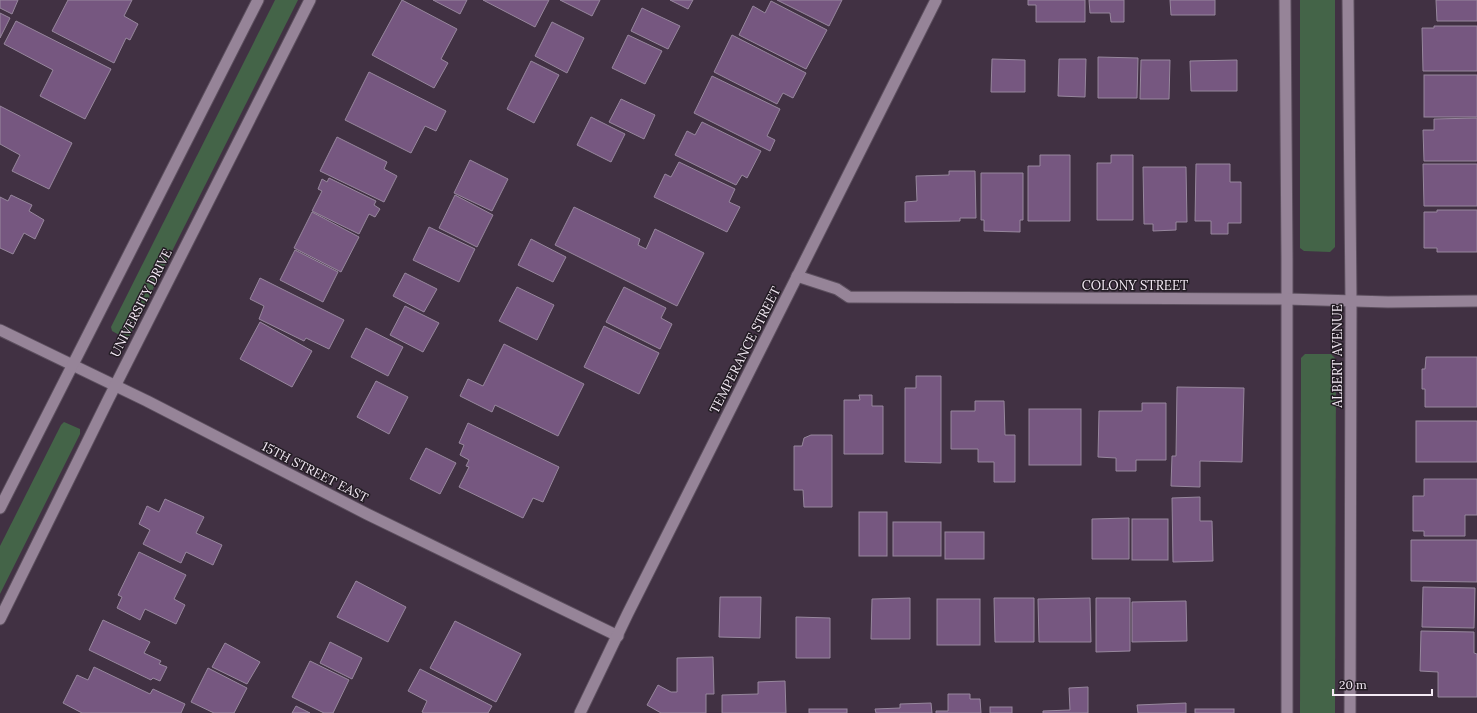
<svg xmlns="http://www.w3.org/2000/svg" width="1477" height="713" viewBox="0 0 1477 713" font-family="Lora,serif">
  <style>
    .green { fill: #446448 }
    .building { fill: #765780; stroke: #97879d }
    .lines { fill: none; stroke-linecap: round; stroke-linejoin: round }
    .minor-casing { stroke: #5c4f5e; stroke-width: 13 }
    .minor { stroke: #968498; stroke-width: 11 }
    .labels { text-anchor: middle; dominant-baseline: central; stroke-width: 3; stroke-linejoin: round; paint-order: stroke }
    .street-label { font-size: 13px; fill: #f4eaf5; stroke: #231c24 }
  </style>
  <rect width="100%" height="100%" fill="#413143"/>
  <g class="green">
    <path d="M275,0h23l-169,337 -4,1 -13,-7 -1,-4z"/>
    <path d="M1300,0h35v247l-5,5 -26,-1 -4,-3z"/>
    <path d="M1305,354h26l5,5 -1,354h-35l1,-355z"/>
    <path d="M64,422l16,7v5l-80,160v-48l61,-121z"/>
  </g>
  <g class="building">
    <path d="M0,0h18l-6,14 -12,-6z"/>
    <path d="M68,0h64l-8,16 14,8 -8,16 -4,-2 -12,25 -62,-32z"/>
    <path d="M402,0l55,29 -16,30 7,4 -14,25 -62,-33z"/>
    <path d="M433,0h34l-7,14z"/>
    <path d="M483,0h66l-14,27z"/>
    <path d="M560,0h40l-8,16z"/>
    <path d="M670,0h23l-5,9z"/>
    <path d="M777,0h65l-13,26z"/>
    <path d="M1028,0h57v22h-49v-17h-8z"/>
    <path d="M1089,0h35v22h-13l-1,-9h-20z"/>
    <path d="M1170,0h45v15h-44z"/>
    <path d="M1436,0h41v21h-40z"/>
    <path d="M771,1l56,29 -21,39 -67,-34 14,-29 12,7z"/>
    <path d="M642,8l38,18 -12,23 -37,-18z"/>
    <path d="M0,13l10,5 -10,20z"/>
    <path d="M16,21l95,48 -26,50 -45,-23 13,-26 -49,-26z"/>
    <path d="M552,22l32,16 -17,35 -32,-17z"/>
    <path d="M1434,26h43v45h-54l-1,-43h12z"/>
    <path d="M628,35l34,16 -17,33 -33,-16z"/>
    <path d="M732,35l74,38 -13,25 -10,-5 -6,11 -63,-32z"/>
    <path d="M1098,57l40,1 -1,40h-39z"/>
    <path d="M992,59l33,1v32h-34z"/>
    <path d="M1059,59h27l-1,38 -27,-1z"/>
    <path d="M1141,60h29l-1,39h-29z"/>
    <path d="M1237,60v31h-46l-1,-30z"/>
    <path d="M531,61l28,14 -25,48 -27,-14z"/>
    <path d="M369,72l77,39 -10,20 -11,-5 -14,27 -66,-33z"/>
    <rect x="1424" y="75" width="53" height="42"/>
    <path d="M712,76l68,33 -13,27 8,4 -5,11 -76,-38z"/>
    <path d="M621,99l34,16 -11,24 -35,-17z"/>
    <path d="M0,106l72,37 -23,46 -37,-18 8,-16 -20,-11z"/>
    <path d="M591,117l34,17 -14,28 -34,-17z"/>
    <path d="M1477,118v43h-53l-1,-31h11v-11z"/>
    <path d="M702,122l59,29 -14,27 -5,-3 -6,10 -61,-30 12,-24 8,4z"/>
    <path d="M337,137l50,25 -3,7 13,7 -13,26 -64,-31z"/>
    <path d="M1040,155h30v66h-42v-55h12z"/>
    <path d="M1111,155h22v65h-36v-57h14z"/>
    <path d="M470,160l38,19 -16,32 -38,-18z"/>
    <path d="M679,162l56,27 -6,13 11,5 -13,25 -73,-35 11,-23 6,3z"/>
    <path d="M1196,164h34v18h11v41h-13v11h-17v-13h-16z"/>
    <path d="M1423,164h54v42h-53z"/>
    <path d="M1143,167h43l1,55h-11v8l-23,1v-7h-9z"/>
    <path d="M949,171h26l1,47h-16v3l-55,1v-20l12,-1 -1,-25 33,-1z"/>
    <path d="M981,173h42v47h-3v12l-36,-1v-11h-3z"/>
    <path d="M329,178l47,23 -2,4 6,4 -5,8 -6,-3 -10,20 -47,-23 10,-20 -4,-2 4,-10 5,3z"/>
    <path d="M11,195l21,10 -3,6 15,9 -9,19 -11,-6 -11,21 -13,-6v-51l8,4z"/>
    <path d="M455,195l38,20 -16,32 -38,-19z"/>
    <path d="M574,207l66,32 -2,6 8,4 9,-20 49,24 -27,53 -122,-61z"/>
    <path d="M1437,210h40v42h-40v-4h-13v-36h13z"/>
    <path d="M312,212l47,25 -18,35 -47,-24z"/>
    <path d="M429,227l46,22 -16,33 -46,-22z"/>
    <path d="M531,239l35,18 -13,25 -35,-17z"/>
    <path d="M295,250l43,22 -15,30 -43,-22z"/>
    <path d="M405,273l32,16 -13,23 -31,-16z"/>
    <path d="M260,278l84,42 -15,29 -23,-11 -2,3 -45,-22 5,-13 -14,-7z"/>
    <path d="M517,287l37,18 -17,35 -38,-19z"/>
    <path d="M624,287l42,21 -5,10 11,6 -12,25 -54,-27z"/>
    <path d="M405,306l34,17 -16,29 -33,-17z"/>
    <path d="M260,322l52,29 -20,36 -52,-28z"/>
    <path d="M604,326l55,27 -20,41 -55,-27z"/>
    <path d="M366,328l37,19 -15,29 -37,-19z"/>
    <path d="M504,344l80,40 -26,52 -63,-31 -3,7 -32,-16 8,-17 15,7z"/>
    <path d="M1426,357h51v50h-52v-18h-3v-20h3z"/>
    <path d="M916,376h25v87l-36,-1v-74h11z"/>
    <path d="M376,381l32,16 -19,37 -32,-17z"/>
    <path d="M1177,387l67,1 -2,74 -42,-1v26l-29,-1 1,-30h4z"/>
    <path d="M859,395h13v11h11v48h-39v-54h16z"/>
    <path d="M975,401h29l1,34h10v47h-21v-20h-16v-13h-27v-38h24z"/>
    <path d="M1142,403h24v57h-30v11h-20v-13l-18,-1 1,-46h43z"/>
    <rect x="1029" y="409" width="52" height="56"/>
    <rect x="1416" y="421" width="61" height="41"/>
    <path d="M468,423l91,44 -16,35 -10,-4 -10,20 -64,-31 10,-20 -3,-1 3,-6 -9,-5 4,-10 -5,-2z"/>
    <path d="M811,435h21v72h-28l-1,-17h-9v-44h8l2,-8z"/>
    <path d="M426,448l30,15 -16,31 -30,-15z"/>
    <path d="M1424,479h53v36h-12v21h-41v-5h-11v-35h11z"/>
    <path d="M1200,497v24h12l1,40 -40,1 -1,-64z"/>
    <path d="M165,499l39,18 -8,16 26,12 -9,20 -27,-13 -5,11 -38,-19 7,-14 -11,-6 8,-18 12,6z"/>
    <rect x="859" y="512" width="28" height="44"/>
    <path d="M1129,518v41h-37v-40z"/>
    <rect x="1132" y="519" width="36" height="41"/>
    <rect x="893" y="522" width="48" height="34"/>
    <rect x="945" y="532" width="39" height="27"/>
    <path d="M1411,540h66v42l-66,-1z"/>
    <path d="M139,552l47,23 -12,24 11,6 -9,19 -31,-15 -5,11 -23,-12 5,-11 -4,-2z"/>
    <path d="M356,581l50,26 -18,35 -51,-25z"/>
    <path d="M1423,587l52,1 -1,40 -52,-1z"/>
    <path d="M720,597h41l-1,41 -41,-1z"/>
    <path d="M910,598v41h-39l1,-40z"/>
    <path d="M994,598h40v44h-39z"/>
    <path d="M1090,598l1,44h-52l-1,-43z"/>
    <path d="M1096,598h34v53l-34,1z"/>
    <rect x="937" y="599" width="43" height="46"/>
    <path d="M1186,601l1,40 -55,1v-40z"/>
    <path d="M796,617l34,1v40h-34z"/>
    <path d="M103,620l47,22 -6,11 17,8 -2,3 8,3 -7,14 -7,-3 -2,2 -62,-30z"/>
    <path d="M455,621l66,33 -25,48 -66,-34z"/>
    <path d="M1421,631l53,1v21l3,1v43h-39v-25l-18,-1z"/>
    <path d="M330,642l32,16 -10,21 -32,-16z"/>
    <path d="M225,643l35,19 -13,22 -35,-17z"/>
    <path d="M713,657l1,37h-8v19h-45l-14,-8 11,-20 13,7h6v-34z"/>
    <path d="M310,661l39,19 -16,33h-9l-32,-16z"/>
    <path d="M94,667l56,27 3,-5 32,15 -4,9h-99l-19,-10 14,-28 11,5z"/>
    <path d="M208,668l39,20 -13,25h-20l-23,-11z"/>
    <path d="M420,669l72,37 -4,7h-64l-2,-1 5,-11 -19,-10z"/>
    <path d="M785,681l1,32h-64v-18l36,-1v-12z"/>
    <path d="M1088,687v26h-45v-2l27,-1 -1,-22z"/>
    <path d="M948,694h22v5h10l1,14h-45v-2h12z"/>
    <path d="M931,703l1,10h-56l-1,-4 25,-1v-4z"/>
    <path d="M1186,703v10h-48l-1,-8z"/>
    <path d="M296,706l14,7h-18z"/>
    <rect x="990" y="707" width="22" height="6"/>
    <rect x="809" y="709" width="38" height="4"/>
    <rect x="1195" y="709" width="39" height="4"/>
  </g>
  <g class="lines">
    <defs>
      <g id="minor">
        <path d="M1285,0l2,258v455"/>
        <path d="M1348,0l3,301 -1,412"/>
        <path d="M797,276l40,13 12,8 438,2 101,3 89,-1"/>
        <path d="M0,330l147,71 220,113 251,122"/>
        <path d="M0,508l258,-508"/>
        <path d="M0,619l108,-219 202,-400"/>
        <path d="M580,713l48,-100 308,-613"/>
      </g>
    </defs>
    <use href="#minor" class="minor-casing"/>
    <use href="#minor" class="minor"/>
  </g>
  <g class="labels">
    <g class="street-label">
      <text x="1135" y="285">COLONY STREET</text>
      <text transform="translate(141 303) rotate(-63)">UNIVERSITY DRIVE</text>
      <text transform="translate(745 350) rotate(-63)">TEMPERANCE STREET</text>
      <text transform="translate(1337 356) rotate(-90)">ALBERT AVENUE</text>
      <text transform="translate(315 472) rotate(27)">15TH STREET EAST</text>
    </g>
  </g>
  <path d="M1333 689v6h99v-6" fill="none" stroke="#f4eaf5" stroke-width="2"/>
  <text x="1339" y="689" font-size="12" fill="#f4eaf5" stroke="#231c24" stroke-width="3" paint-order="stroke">20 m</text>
</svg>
